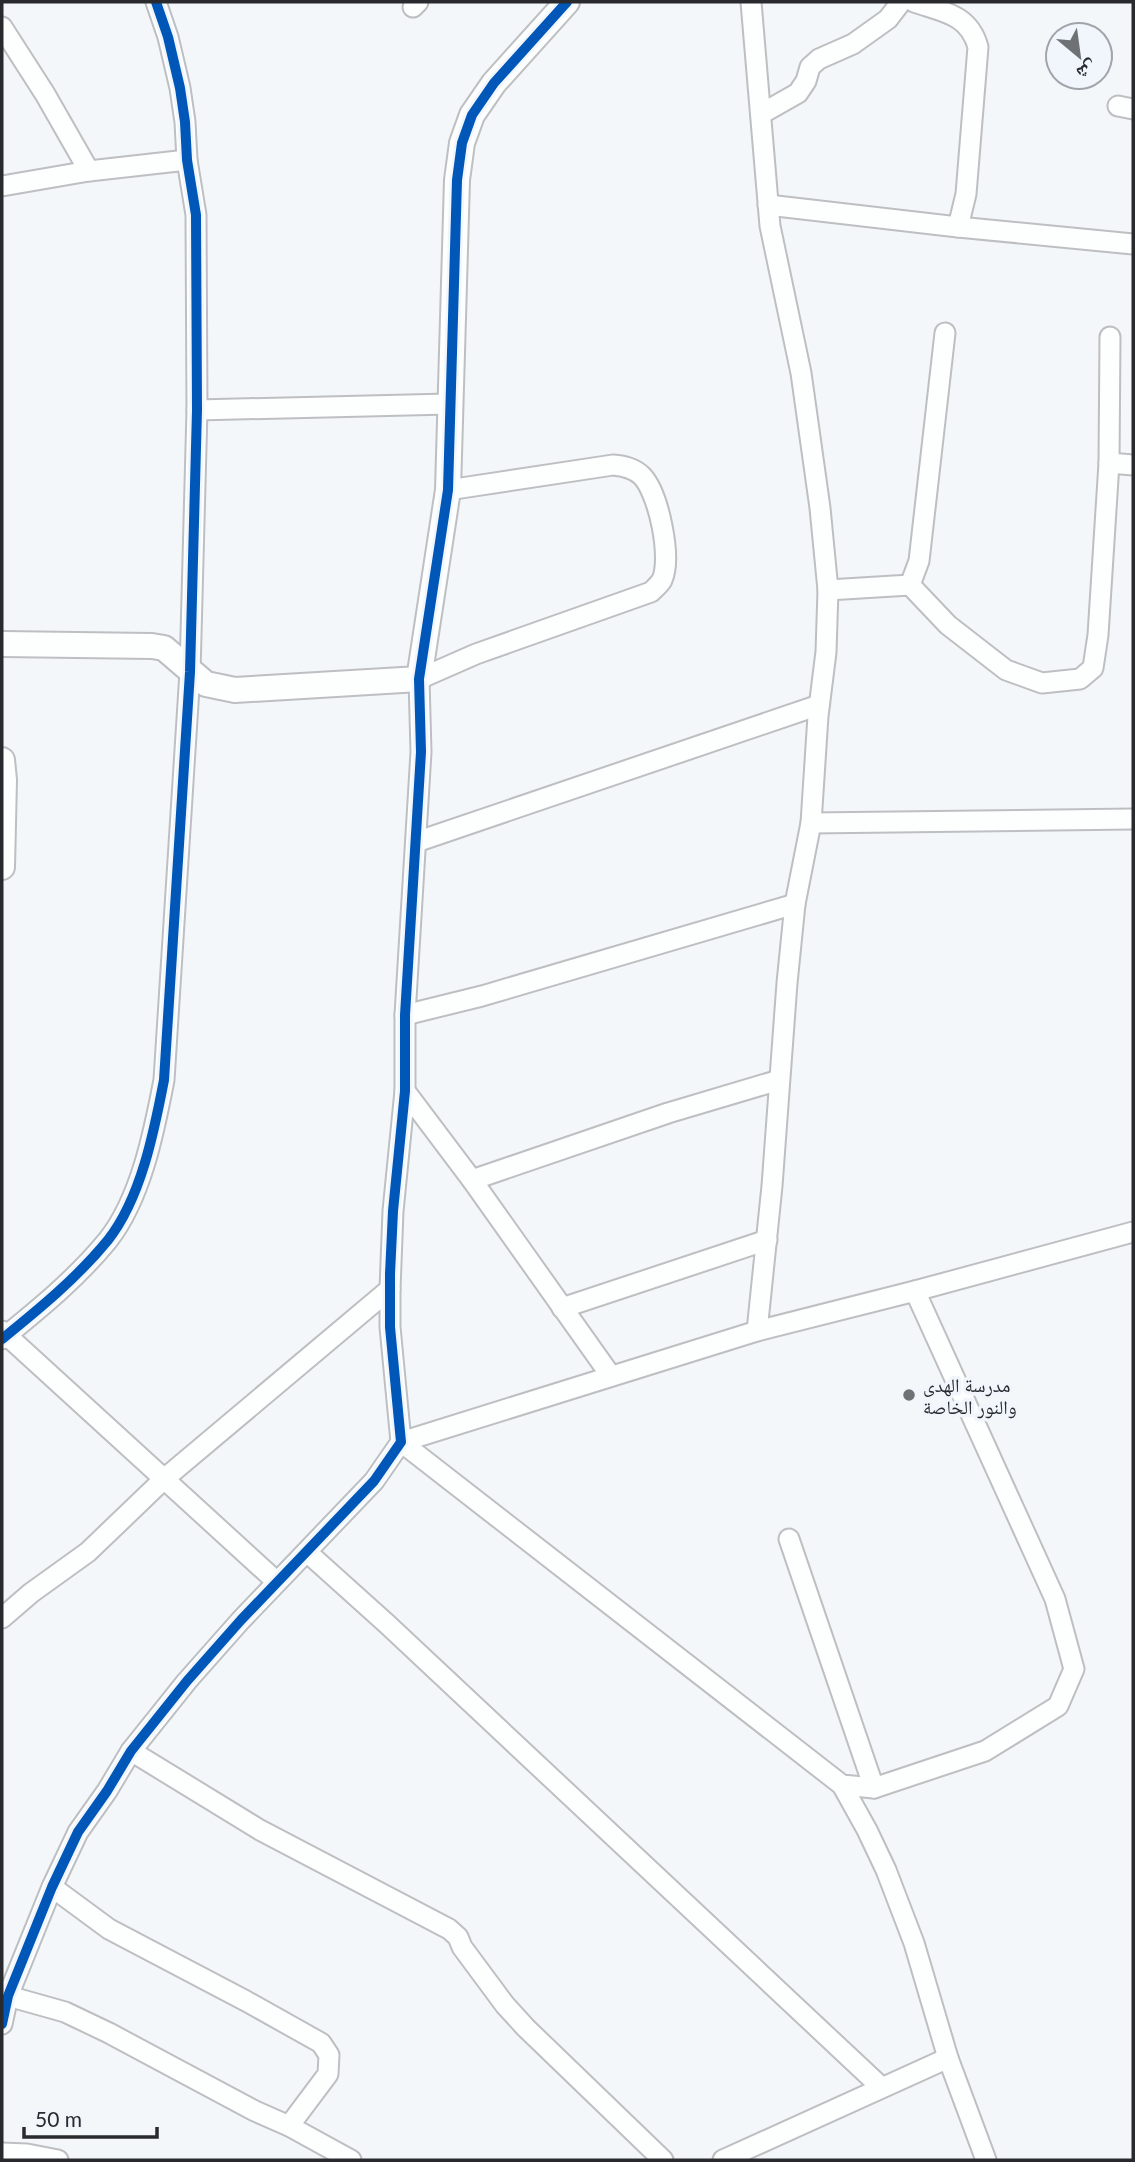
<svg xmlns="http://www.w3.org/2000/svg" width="1135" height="2162" viewBox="0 0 1135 2162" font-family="Lato,'Noto Naskh Arabic',sans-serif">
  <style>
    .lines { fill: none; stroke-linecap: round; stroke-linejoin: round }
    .minor-casing { stroke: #bdbfc2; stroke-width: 23 }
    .tertiary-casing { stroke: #bdbfc2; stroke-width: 28 }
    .minor { stroke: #fdfefe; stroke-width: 19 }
    .tertiary { stroke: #fdfefe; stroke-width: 24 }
    .cycleway-casing { stroke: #f1f6fd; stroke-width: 15 }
    .cycleway { stroke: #0057b8; stroke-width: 10 }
    .poi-dot { fill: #6f7275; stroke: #f1f6fd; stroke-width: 2.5 }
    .labels { text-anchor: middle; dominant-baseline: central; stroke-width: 7; stroke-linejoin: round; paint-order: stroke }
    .poi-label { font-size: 19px; fill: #282a2d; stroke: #f1f6fd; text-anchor: start }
  </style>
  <rect width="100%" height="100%" fill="#f4f7fa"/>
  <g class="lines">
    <defs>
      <g id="minor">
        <path d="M751,2l19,224 31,147 19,135 8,82 -2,62 -8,64 -7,107 -16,81 -8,79 -15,203 -15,145"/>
        <path d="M413,7l5,-5"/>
        <path d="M2,27l43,67 44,77"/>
        <path d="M1118,106l15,3"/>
        <path d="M761,114l37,-21 8,-12 4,-14 9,-8 34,-15 35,-25 13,-17"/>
        <path d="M2,186l87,-15 98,-11"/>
        <path d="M768,205l190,22 8,-33 12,-147c-9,-33 -35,-35 -64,-45"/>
        <path d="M958,227l175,17"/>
        <path d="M197,410l252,-6"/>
        <path d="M1109,463l24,2"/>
        <path d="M910,585l38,40 58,45 36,13 38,-4 13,-11 5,-33 11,-172 1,-126"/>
        <path d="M828,590l82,-5 9,-24 26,-228"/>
        <path d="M811,823l322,-4"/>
        <path d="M416,842l403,-137"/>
        <path d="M405,1015l77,-19 313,-92"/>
        <path d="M405,1091l67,89 139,196"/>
        <path d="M472,1180l196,-67 111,-33"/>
        <path d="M562,1308l205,-68"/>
        <path d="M2,1331l275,251"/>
        <path d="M2,1339c37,-30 75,-61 106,-99 33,-42 46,-108 56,-160l26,-408 7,-262 -1,-195 -9,-55 -2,-38 -5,-34 -12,-51 -12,-35"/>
        <path d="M401,1442l441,343 32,3 111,-37 73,-45 16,-37 -19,-70 -140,-308"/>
        <path d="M401,1442l356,-111 158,-40 218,-59"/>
        <path d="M789,1539l85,249"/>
        <path d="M308,1553l79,71 494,463"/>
        <path d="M2,1618l29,-25 57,-41 76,-73 226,-190"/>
        <path d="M131,1751l129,79 189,99 9,8 4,10 43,58 21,23 137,132"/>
        <path d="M842,1785l25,45 19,40 28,73 34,115 38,102"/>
        <path d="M52,1887l57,42 137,72 75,42 8,12 -1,19 -39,52"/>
        <path d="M2,1996h6l57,16 44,21 146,78 34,15 62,34"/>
        <path d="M2,2024l6,-28 44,-109 26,-55 29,-41 24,-40 56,-70 54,-61 133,-139 27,-39 -11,-115v-38l3,-78 12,-120v-76l16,-263 -2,-73 57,-25 175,-62c4,-4 8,-7 11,-12 10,-22 -3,-86 -20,-104 -8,-8 -18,-10 -29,-11l-165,25"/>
        <path d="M2,2153l25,1 31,6"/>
        <path d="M723,2160l225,-102"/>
      </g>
      <g id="tertiary">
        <path d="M2,644l150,2 12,2 42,36 29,6 184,-11 29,-189 9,-310 5,-37 10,-28 22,-32 73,-81"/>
        <path d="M2,760l2,20 -2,87"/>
      </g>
    </defs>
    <use href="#minor" class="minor-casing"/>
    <use href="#tertiary" class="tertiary-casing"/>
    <use href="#minor" class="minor"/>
    <use href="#tertiary" class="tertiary"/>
    <defs>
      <g id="cycleway">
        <path d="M2,1339c37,-30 75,-61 106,-99 33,-42 46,-108 56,-160l26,-408 7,-262 -1,-195 -9,-55 -2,-38 -5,-34 -12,-51 -12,-35"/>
        <path d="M2,2024l6,-28 44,-109 26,-55 29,-41 24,-40 56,-70 54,-61 133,-139 27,-39 -11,-115v-53l3,-63 12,-120v-76l16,-263 -2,-73 29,-189 9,-310 5,-37 10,-28 22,-32 73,-81"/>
      </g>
    </defs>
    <use href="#cycleway" class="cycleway-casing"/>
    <use href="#cycleway" class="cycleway"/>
  </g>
  <circle class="poi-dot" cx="909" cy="1395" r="7"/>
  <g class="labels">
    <g class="poi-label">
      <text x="923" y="1384">مدرسة الهدى<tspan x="923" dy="22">والنور الخاصة</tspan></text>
    </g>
  </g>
  <rect width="1135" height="2162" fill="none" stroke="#282a2d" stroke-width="7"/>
  <g transform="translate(1079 56) rotate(151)"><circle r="33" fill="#f1f6fd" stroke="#a1a4aa" stroke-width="2"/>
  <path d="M0-5L12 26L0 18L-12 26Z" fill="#6f7275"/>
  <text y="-10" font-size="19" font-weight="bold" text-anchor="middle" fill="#282a2d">ش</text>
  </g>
  <path d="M24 2127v10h133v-10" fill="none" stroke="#282a2d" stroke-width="3.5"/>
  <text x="35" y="2127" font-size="21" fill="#282a2d" stroke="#f1f6fd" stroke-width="5" paint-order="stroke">50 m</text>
</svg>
